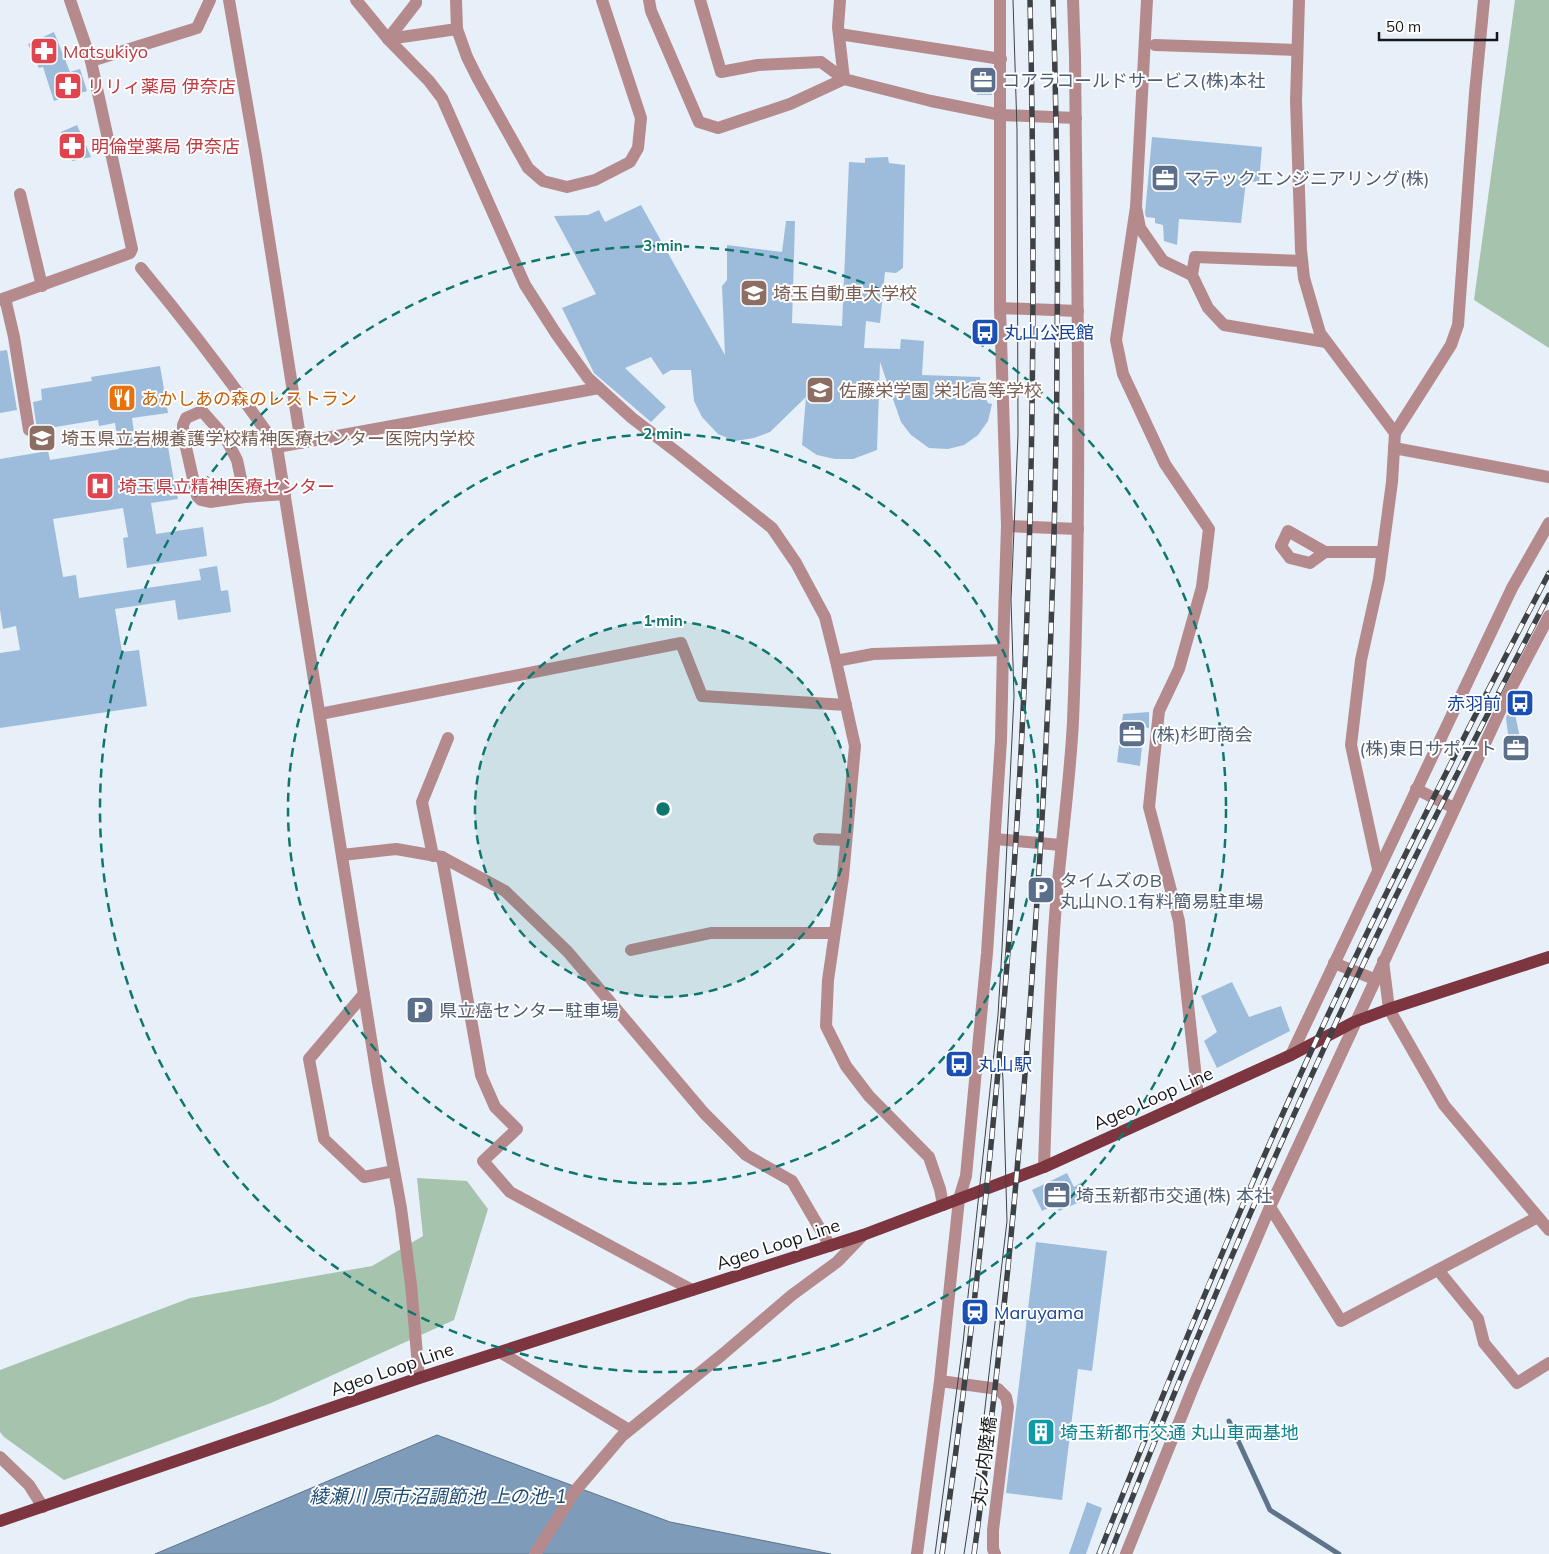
<svg xmlns="http://www.w3.org/2000/svg" width="1549" height="1554" viewBox="0 0 1549 1554" font-family="Mulish,'Noto Sans JP',sans-serif">
  <style>
    .green { fill: #a6c4ad }
    .water { fill: #7e9bba; stroke: #5e748a }
    .lines { fill: none; stroke-linecap: round; stroke-linejoin: round }
    .stream { stroke: #5e748a; stroke-width: 5 }
    .building { fill: #9dbcdb }
    .minor { stroke: #b58a8d; stroke-width: 12 }
    .major { stroke: #7d3640; stroke-width: 12 }
    .tram { stroke: #3e4246; stroke-width: 1 }
    .rail-casing { stroke: #3e4246; stroke-width: 5.5 }
    .rail { stroke: #fff; stroke-width: 4; stroke-dasharray: 11; stroke-linecap: butt }
    .ring { fill: none; stroke: #0f766e; stroke-width: 2.5; stroke-dasharray: 9 6 }
    .labels { text-anchor: middle; dominant-baseline: central; stroke-width: 4; stroke-linejoin: round; paint-order: stroke }
    .health-label { font-size: 18px; fill: #be3a42; stroke: #fff; text-anchor: start }
    .service-label { font-size: 18px; fill: #4e5e75; stroke: #fff; text-anchor: start }
    .education-label { font-size: 18px; fill: #785e54; stroke: #fff; text-anchor: start }
    .transit-label { font-size: 18px; fill: #164399; stroke: #fff; text-anchor: start }
    .food-label { font-size: 18px; fill: #c56008; stroke: #fff; text-anchor: start }
    .street-label { font-size: 18px; fill: #15181b; stroke: #fff }
    .culture-label { font-size: 18px; fill: #0d838f; stroke: #fff; text-anchor: start }
    .water-label { font-size: 19px; font-style: italic; fill: #1f4c75; stroke: #fff }
    .centre { fill: #0f766e; stroke: #fff; stroke-width: 2.5 }
    .ring-label { font-size: 15px; text-anchor: middle; font-weight: bold; fill: #0f766e; stroke: #fff; stroke-width: 4; stroke-linejoin: round; paint-order: stroke }
  </style>
  <rect width="100%" height="100%" fill="#e7eff8"/>
  <g class="green">
    <path d="M1515,0h34v348l-75,-48z"/>
    <path d="M417,1178l50,3 21,28 -34,111 -183,83 -207,77 -60,-43 -4,-5v-62l190,-72 182,-32 51,-30z"/>
  </g>
  <path class="water" d="M437,1435l233,87 161,32h-676z"/>
  <g class="lines">
    <path class="stream" d="M1229,1421l41,89 69,44"/>
  </g>
  <g class="building">
    <path d="M54,32l16,40 10,-3 7,22 -33,10 -11,-34 -4,1 -11,-24z"/>
    <rect x="977" y="66" width="15" height="29"/>
    <path d="M77,125l14,32 -19,4 -11,-29z"/>
    <path d="M1152,137l110,10 -3,35 -13,-1 -5,42 -62,-4 -2,26 -13,-4 -1,-16 -8,-2v-5l-9,-1 -1,-4z"/>
    <path d="M888,157l1,6 16,2 -2,103 -7,5 -11,-1 -5,51 -14,-2 -2,27 36,1 1,-10 23,2 -2,34 58,2 2,19 3,1 3,6 4,1 -4,17 -10,14 -14,10 -16,4 -19,-1 -18,-13 -10,-13 -21,-60 -3,88 -24,9h-18l-18,-4 -15,-10 4,-48 -36,35 -16,6 -19,3 -17,-7 -16,-17 -8,-16 -3,-31h-20l-8,5 -12,-18 -26,11 41,39 -15,15 -57,-49 -32,-65 34,-14 -42,-78 34,-1 11,-5 6,12 36,-17 84,150 -3,-69 5,-6v-35l55,7 4,-31h9l-3,102 50,3 7,-164 16,1v-5z"/>
    <path d="M7,350l10,60 -17,3v-62z"/>
    <path d="M160,366l8,47 -36,5 4,28 31,-5 7,40h1l3,18 -27,4 5,31 47,-7 4,29 -80,12 -4,-30 5,-1 -5,-29 -70,11 10,58 13,-2 3,23 122,-18 -2,-11 18,-3 4,25 7,-1 3,22 -53,8 -3,-20 -60,9 7,43 17,-2 8,56 -147,22v-75l20,-3 -4,-24 -13,3 -3,-19v-151l48,-8 2,9 69,-11 -4,-26 -16,3 -1,-6 -61,10 -4,-28 9,-2 -1,-11 51,-8 -1,-4z"/>
    <path d="M1149,712v16l-5,-1 -4,39 -23,-4 6,-48z"/>
    <path d="M1515,714l9,43h-13l-5,-39 1,-3z"/>
    <path d="M1232,982l17,35 32,-11 9,25 -73,37 -13,-27 13,-9 -16,-36z"/>
    <path d="M1067,1173l7,14 8,-5 7,16 -30,13 -4,-6 -13,6 -10,-21z"/>
    <path d="M1036,1242l71,9 -15,120 -14,-2 -16,131 -56,-7z"/>
    <path d="M1087,1502l15,6 -16,46h-17z"/>
  </g>
  <g class="lines">
    <g class="minor">
      <path d="M229,0l27,156 45,287"/>
      <path d="M356,0l32,39 41,42 13,17 83,187 32,50 31,43 44,40 46,35 94,75 24,35 29,54 11,44 19,85 -12,131 -15,103 -2,46 20,40 23,30 60,61 11,32 3,16"/>
      <path d="M649,0l2,11 48,111 19,6 72,-24 54,-25 87,22 70,14 75,3"/>
      <path d="M700,0l21,72 37,-7 63,-3 23,17"/>
      <path d="M840,0l-2,27 6,52"/>
      <path d="M1147,0l-11,207 4,21 23,33 29,14"/>
      <path d="M1299,0l-3,101 5,149 3,28 16,55 75,100"/>
      <path d="M457,29l10,28 11,22 50,89 15,13 24,6 28,-7 35,-18 8,-14 3,-30 -39,-118"/>
      <path d="M839,34l162,25"/>
      <path d="M388,39l69,-10 -1,-29"/>
      <path d="M388,39l28,-36v-3"/>
      <path d="M1155,45l142,5"/>
      <path d="M91,61l106,-33 13,-28"/>
      <path d="M20,194l22,92"/>
      <path d="M1136,207l-20,133 7,34 42,90 44,65 -7,58 -23,82 -20,42 -10,96 30,114 19,176"/>
      <path d="M1302,261l-107,-4 -3,18 16,33 16,17 102,17"/>
      <path d="M141,268c48,58 93,117 136,179l101,636 23,125 10,77 8,93"/>
      <path d="M5,298l9,39 15,93"/>
      <path d="M0,300l130,-47 2,-4 -41,-188 -21,-61"/>
      <path d="M1000,308l78,3"/>
      <path d="M277,447l322,-59"/>
      <path d="M1394,448l155,29"/>
      <path d="M245,497l-8,-37 -12,-23 -23,-26 -16,7 -3,7v9l14,62 4,4 9,2 35,-5 40,-3"/>
      <path d="M1007,526l71,3"/>
      <path d="M1325,552l-37,-21 -7,15 9,12 20,5 15,-11h57"/>
      <path d="M836,661l37,-7 130,-4"/>
      <path d="M320,714l361,-71 21,53 144,9"/>
      <path d="M1416,789l38,19"/>
      <path d="M819,839l27,1"/>
      <path d="M995,839l66,6"/>
      <path d="M342,855l54,-6 46,8 63,34 63,61 136,161 42,42 46,26 38,65"/>
      <path d="M433,856l-11,-54 26,-64"/>
      <path d="M442,857l39,218 14,32 22,22 -34,32 27,31 182,98"/>
      <path d="M1378,869l-27,-124 10,-85 18,-81 13,-97 3,-49 56,-88 7,-20 17,-232 9,-93"/>
      <path d="M631,950l80,-17h123"/>
      <path d="M1383,961l6,48 55,96 105,125"/>
      <path d="M1334,963l40,16"/>
      <path d="M364,994l-55,65 15,80 40,38 30,-6"/>
      <path d="M1291,1055l221,-467 37,-65"/>
      <path d="M1044,1167c3,-88 5,-175 12,-263 5,-61 14,-122 17,-183 9,-222 4,-444 2,-665l-2,-56"/>
      <path d="M1270,1207l71,114 197,-104"/>
      <path d="M1438,1270l40,49 6,24 33,40 32,-20"/>
      <path d="M500,1352l129,78"/>
      <path d="M940,1381l58,8 8,8 2,10 -15,123v19l2,5"/>
      <path d="M0,1457l29,28 14,22"/>
      <path d="M535,1554l40,-63 47,-55 101,-82 69,-59 45,-33 26,-27"/>
      <path d="M917,1554l23,-173 19,-182 7,-23 21,-223 14,-213 2,-90 4,-124 -7,-218v-308"/>
      <path d="M1126,1554l68,-169 76,-178 237,-511 42,-80"/>
    </g>
    <path class="major" d="M0,1521l419,-143 444,-143 181,-68 247,-112 63,-33 35,-13 160,-52"/>
    <g class="tram">
      <path d="M935,1554l28,-211 35,-328 4,-66 12,-253 -3,-96 7,-165 -1,-305 -4,-130"/>
      <path d="M964,1554l17,-112 26,-221 -4,-141 -3,-40"/>
    </g>
    <defs>
      <g id="rail">
        <path d="M942,1554c34,-243 60,-487 75,-732 17,-274 19,-548 13,-822"/>
        <path d="M974,1554c28,-202 47,-404 60,-607 22,-316 29,-631 19,-947"/>
        <path d="M1099,1554c65,-163 131,-325 204,-485 77,-168 160,-332 246,-496"/>
        <path d="M1110,1554c87,-222 181,-442 285,-656 50,-102 102,-202 154,-303"/>
      </g>
    </defs>
    <use href="#rail" class="rail-casing"/>
    <use href="#rail" class="rail"/>
  </g>
  <circle cx="663" cy="809" r="188" fill="#0f766e" fill-opacity=".12"/>
  <g class="ring">
    <circle cx="663" cy="809" r="188"/>
    <circle cx="663" cy="809" r="375"/>
    <circle cx="663" cy="809" r="563"/>
  </g>
  <defs>
    <symbol id="pharmacy-square" viewBox="-11 -11 22 22"><rect x="-9" y="-9" width="18" height="18" rx="4" fill="#e0444e" stroke="#fff"/><path d="M-2-6h4v4h4v4h-4v4h-4v-4h-4v-4h4Z" fill="#fff"/></symbol>
    <symbol id="office-square" viewBox="-11 -11 22 22"><rect x="-9" y="-9" width="18" height="18" rx="4" fill="#5c6f8a" stroke="#fff"/><path d="M-6-3h4V-5.5h4V-3h4V5H-6ZM-1-4.5V-3h2v-1.5ZM-6 0V1H6V0Z" fill="#fff"/></symbol>
    <symbol id="university-square" viewBox="-11 -11 22 22"><rect x="-9" y="-9" width="18" height="18" rx="4" fill="#8d6e63" stroke="#fff"/><path d="M0-5L7-2L0 1L-7-2ZM-4 1L0 2.5L4 1V4Q0 6-4 4Z" fill="#fff"/></symbol>
    <symbol id="bus-square" viewBox="-11 -11 22 22"><rect x="-9" y="-9" width="18" height="18" rx="4" fill="#1a4fb4" stroke="#fff"/><path d="M-5-6H5V4H4V6H2V4H-2V6H-4V4H-5ZM-3.5-4V0h7V-4ZM-3.5 1.2v1.5H-2V1.2ZM2 1.2v1.5H3.5V1.2Z" fill="#fff"/></symbol>
    <symbol id="school-square" viewBox="-11 -11 22 22"><rect x="-9" y="-9" width="18" height="18" rx="4" fill="#8d6e63" stroke="#fff"/><path d="M0-5L7-2L0 1L-7-2ZM-4 1L0 2.5L4 1V4Q0 6-4 4Z" fill="#fff"/></symbol>
    <symbol id="restaurant-square" viewBox="-11 -11 22 22"><rect x="-9" y="-9" width="18" height="18" rx="4" fill="#e8710a" stroke="#fff"/><path d="M-5-6h1v4h1v-4h1v4h1v-4h1v5L-1.5 .5V6h-2V.5L-5-1ZM5-6V6H3V1.5H1.5Q1.5-4 5-6Z" fill="#fff"/></symbol>
    <symbol id="hospital-square" viewBox="-11 -11 22 22"><rect x="-9" y="-9" width="18" height="18" rx="4" fill="#e0444e" stroke="#fff"/><path d="M-5-5h3v3.5h4V-5h3V5h-3V1.5h-4V5h-3Z" fill="#fff"/></symbol>
    <symbol id="parking-square" viewBox="-11 -11 22 22"><rect x="-9" y="-9" width="18" height="18" rx="4" fill="#5c6f8a" stroke="#fff"/><path d="M-3.5-5.5H1a3.5 3.5 0 0 1 0 7H-1V5.5H-3.5ZM-1-3.4V-.6H.8a1.4 1.4 0 0 0 0-2.8Z" fill="#fff"/></symbol>
    <symbol id="station-square" viewBox="-11 -11 22 22"><rect x="-9" y="-9" width="18" height="18" rx="4" fill="#1a4fb4" stroke="#fff"/><path d="M-3-6H3Q5-6 5-4V2Q5 4 3 4L4.5 6H3L1.5 4h-3L-3 6H-4.5L-3 4Q-5 4-5 2V-4Q-5-6-3-6ZM-3.5-4v3h7v-3ZM-3.5 1v1.5H-2V1ZM2 1v1.5H3.5V1Z" fill="#fff"/></symbol>
    <symbol id="building-square" viewBox="-11 -11 22 22"><rect x="-9" y="-9" width="18" height="18" rx="4" fill="#0f9aa8" stroke="#fff"/><path d="M-4-6H4V6H1V3H-1V6H-4ZM-2.5-4.3h1.7v1.8h-1.7ZM.8-4.3h1.7v1.8H.8ZM-2.5-1h1.7V.8h-1.7ZM.8-1h1.7V.8H.8Z" fill="#fff"/></symbol>
  </defs>
  <g fill-rule="evenodd">
    <use href="#pharmacy-square" x="28" y="35" width="32" height="32"/>
    <use href="#office-square" x="967" y="64" width="32" height="32"/>
    <use href="#pharmacy-square" x="52" y="70" width="32" height="32"/>
    <use href="#pharmacy-square" x="56" y="130" width="32" height="32"/>
    <use href="#office-square" x="1149" y="162" width="32" height="32"/>
    <use href="#university-square" x="738" y="277" width="32" height="32"/>
    <use href="#bus-square" x="969" y="316" width="32" height="32"/>
    <use href="#school-square" x="804" y="374" width="32" height="32"/>
    <use href="#restaurant-square" x="106" y="382" width="32" height="32"/>
    <use href="#school-square" x="26" y="422" width="32" height="32"/>
    <use href="#hospital-square" x="84" y="470" width="32" height="32"/>
    <use href="#bus-square" x="1504" y="687" width="32" height="32"/>
    <use href="#office-square" x="1116" y="718" width="32" height="32"/>
    <use href="#office-square" x="1500" y="732" width="32" height="32"/>
    <use href="#parking-square" x="1025" y="874" width="32" height="32"/>
    <use href="#parking-square" x="404" y="994" width="32" height="32"/>
    <use href="#bus-square" x="943" y="1048" width="32" height="32"/>
    <use href="#office-square" x="1041" y="1179" width="32" height="32"/>
    <use href="#station-square" x="959" y="1296" width="32" height="32"/>
    <use href="#building-square" x="1025" y="1416" width="32" height="32"/>
  </g>
  <g class="labels">
    <g class="health-label">
      <text x="63" y="51">Matsukiyo</text>
      <text x="87" y="86">リリィ薬局 伊奈店</text>
      <text x="91" y="146">明倫堂薬局 伊奈店</text>
      <text x="119" y="486">埼玉県立精神医療センター</text>
    </g>
    <g class="service-label">
      <text x="1002" y="80">コアラコールドサービス(株)本社</text>
      <text x="1184" y="178">マテックエンジニアリング(株)</text>
      <text x="1151" y="734">(株)杉町商会</text>
      <text x="1497" y="748" text-anchor="end">(株)東日サポート</text>
      <text x="1060" y="880">タイムズのB<tspan x="1060" dy="21">丸山NO.1有料簡易駐車場</tspan></text>
      <text x="439" y="1010">県立癌センター駐車場</text>
      <text x="1076" y="1195">埼玉新都市交通(株) 本社</text>
    </g>
    <g class="education-label">
      <text x="773" y="293">埼玉自動車大学校</text>
      <text x="839" y="390">佐藤栄学園 栄北高等学校</text>
      <text x="61" y="438">埼玉県立岩槻養護学校精神医療センター医院内学校</text>
    </g>
    <g class="transit-label">
      <text x="1004" y="332">丸山公民館</text>
      <text x="1501" y="703" text-anchor="end">赤羽前</text>
      <text x="978" y="1064">丸山駅</text>
      <text x="994" y="1312">Maruyama</text>
    </g>
    <g class="food-label">
      <text x="141" y="398">あかしあの森のレストラン</text>
    </g>
    <g class="street-label">
      <text transform="translate(1153 1098) rotate(-24)">Ageo Loop Line</text>
      <text transform="translate(778 1244) rotate(-18)">Ageo Loop Line</text>
      <text transform="translate(392 1369) rotate(-19)">Ageo Loop Line</text>
      <text transform="translate(984 1461) rotate(-83)">丸ノ内陸橋</text>
    </g>
    <g class="culture-label">
      <text x="1060" y="1432">埼玉新都市交通 丸山車両基地</text>
    </g>
    <g class="water-label">
      <text x="438" y="1496">綾瀬川 原市沼調節池 上の池-1</text>
    </g>
  </g>
  <circle cx="663" cy="809" r="8" class="centre"/>
  <g class="ring-label">
    <text x="663" y="251">3 min</text>
    <text x="663" y="439">2 min</text>
    <text x="663" y="626">1 min</text>
  </g>
  <path d="M1379 32v8h118v-8" fill="none" stroke="#15181b" stroke-width="2.5"/>
  <text x="1386" y="32" font-size="15" fill="#15181b" stroke="#ffffff" stroke-width="4" paint-order="stroke">50 m</text>
</svg>
